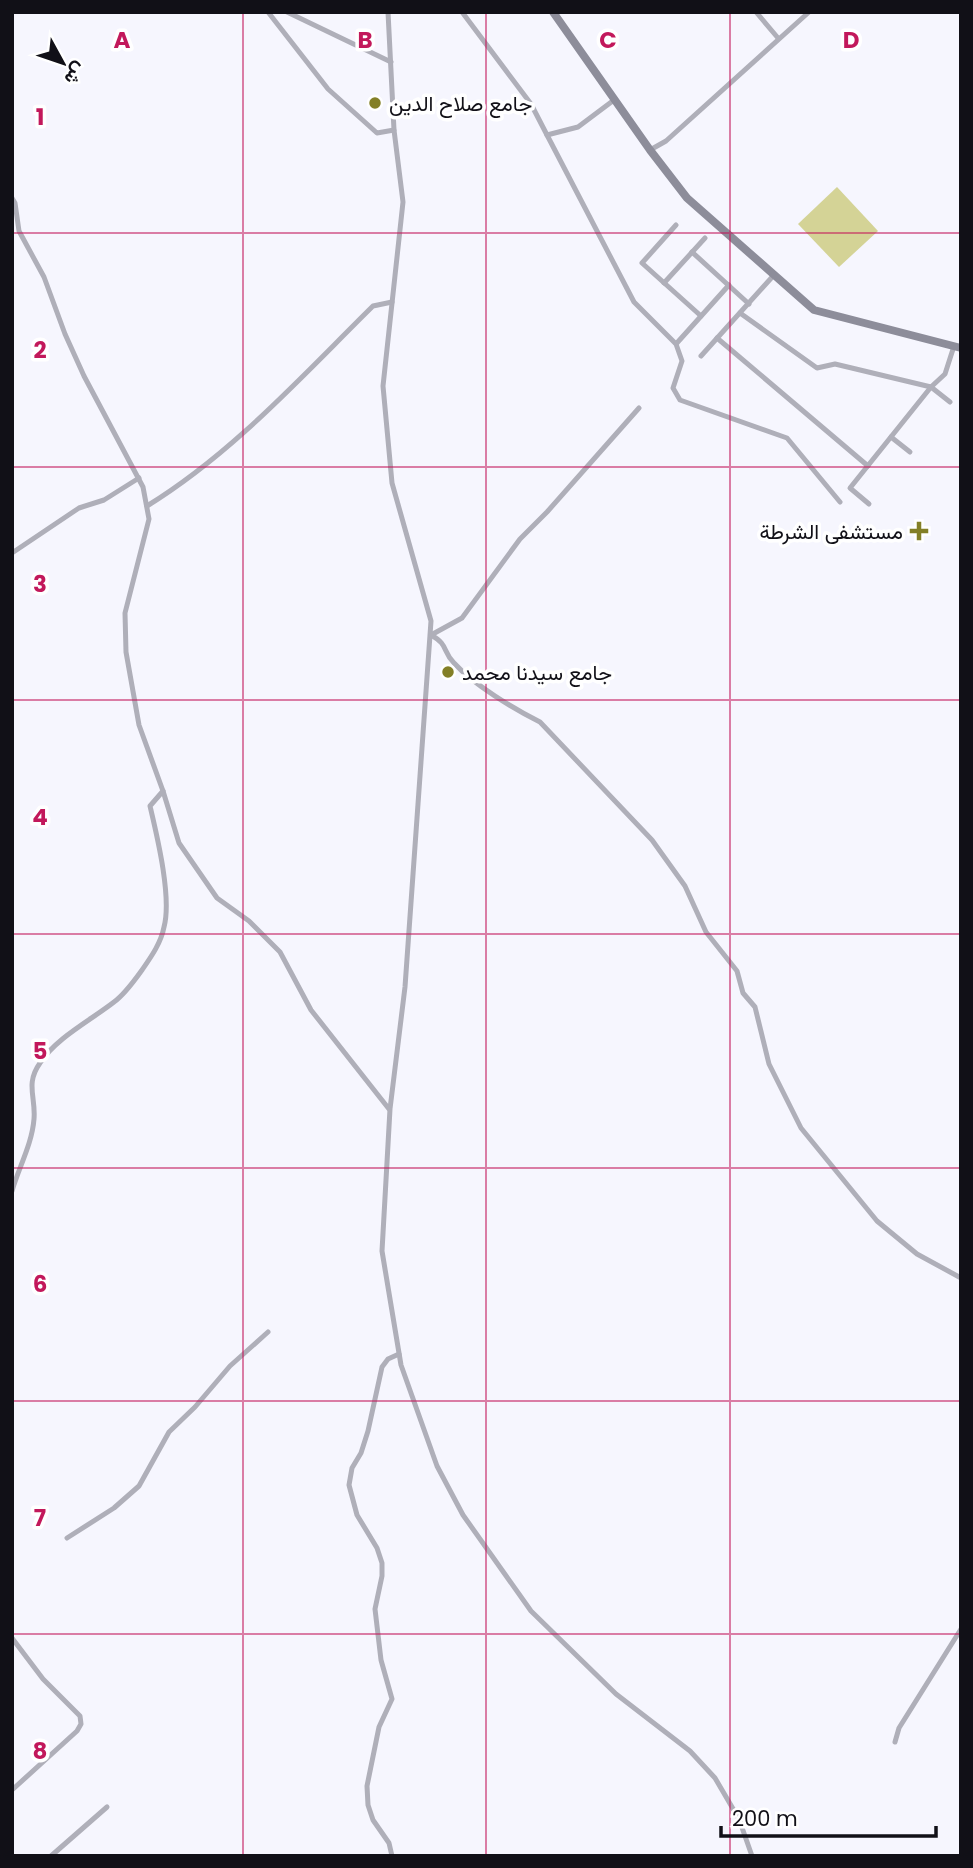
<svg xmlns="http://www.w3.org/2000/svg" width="973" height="1868" viewBox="0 0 973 1868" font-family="Poppins,Vazirmatn,sans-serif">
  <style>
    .green { fill: #d4d396 }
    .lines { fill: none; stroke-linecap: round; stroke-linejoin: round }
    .street { stroke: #afafb9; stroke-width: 5 }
    .secondary { stroke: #8d8d9a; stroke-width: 8 }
    .grid { fill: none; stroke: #c2185b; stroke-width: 2; stroke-opacity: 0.55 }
    .poi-dot { fill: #837f27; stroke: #fff; stroke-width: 2.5 }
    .labels { text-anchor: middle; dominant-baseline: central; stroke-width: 7; stroke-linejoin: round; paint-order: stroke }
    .poi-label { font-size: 21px; fill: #111017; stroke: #fff; text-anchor: start }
    .grid-label { font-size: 23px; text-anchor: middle; font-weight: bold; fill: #c2185b; stroke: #fff; stroke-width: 7; stroke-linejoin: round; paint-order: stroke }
  </style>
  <rect width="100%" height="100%" fill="#f6f6fe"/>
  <path class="green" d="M837,187l41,44 -39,36 -41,-43z"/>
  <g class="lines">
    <g class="street">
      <path d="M268,12l60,77 49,44 17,-3"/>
      <path d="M287,12l104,50"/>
      <path d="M388,12l6,118 9,72 -20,184 9,97 39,138 -26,366 -15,122 -8,142 19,114 36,101 26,49 68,96 85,83 74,57 25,27 24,41 13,37"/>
      <path d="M462,12l69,92 16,31 31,-8 36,-27"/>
      <path d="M756,12l22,26"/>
      <path d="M547,135l87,167 42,42 6,17 -9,27 7,12 107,38 53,64"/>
      <path d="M650,150l16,-9 143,-129"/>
      <path d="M12,198l3,5 4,28 25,46 21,57 19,42 59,111 6,32 -24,94 1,39 13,73 24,66 16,52 38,55 32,23 31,31 31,58 78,99"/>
      <path d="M676,225l-34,38 59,53"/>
      <path d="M692,252l57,52"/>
      <path d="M664,283l41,-45"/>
      <path d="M740,313l77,55 18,-4 96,23 19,15"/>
      <path d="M717,338l151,128"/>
      <path d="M676,344l53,-59"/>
      <path d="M701,356l73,-81"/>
      <path d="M639,408l-92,104 -27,27 -58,79 -31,17c18,10 11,16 23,28 20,22 60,46 86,59l112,118 33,46 21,46 31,39 6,22 12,14 14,57 32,64 76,93 40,33 44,24"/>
      <path d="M891,437l19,15"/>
      <path d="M869,504l-19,-16 81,-101 14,-13 9,-28"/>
      <path d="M147,506c86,-53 154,-129 226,-200l19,-4"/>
      <path d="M12,553l67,-45 25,-8 35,-22"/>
      <path d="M12,1191c7,-24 20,-47 22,-72 2,-22 -9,-35 6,-56 16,-25 51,-43 74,-61 11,-8 20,-21 28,-32 9,-13 19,-27 22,-43 8,-30 -7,-91 -14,-121l13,-15"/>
      <path d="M67,1538l47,-30 25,-22 30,-54 26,-25 35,-41 38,-34"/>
      <path d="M12,1638l31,41 37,37 1,8 -4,7 -65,59"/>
      <path d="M895,1742l4,-14 62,-99"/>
      <path d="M51,1856l56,-49"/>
      <path d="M392,1856l-3,-13 -16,-23 -5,-15 -1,-19 12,-59 13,-28 -11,-39 -6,-51 7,-33v-13l-5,-15 -20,-33 -8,-30 3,-17 9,-15 7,-22 14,-64 6,-8 11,-5"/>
    </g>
    <path class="secondary" d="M553,12l97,138 37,48 127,112 147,38"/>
  </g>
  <path class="grid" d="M243,12v1844M486,12v1844M730,12v1844M12,233h949M12,467h949M12,700h949M12,934h949M12,1168h949M12,1401h949M12,1634h949"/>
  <g class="poi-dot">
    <circle cx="375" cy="103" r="7"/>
    <path d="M915.5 520.5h7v7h7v7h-7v7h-7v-7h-7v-7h7z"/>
    <circle cx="448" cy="672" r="7"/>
  </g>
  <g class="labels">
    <g class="poi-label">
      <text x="389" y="103">جامع صلاح الدين</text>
      <text x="903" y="531" text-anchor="end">مستشفى الشرطة</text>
      <text x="462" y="672">جامع سيدنا محمد</text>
    </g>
  </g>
  <g class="grid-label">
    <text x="122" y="48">A</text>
    <text x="365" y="48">B</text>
    <text x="608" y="48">C</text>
    <text x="851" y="48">D</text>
    <text x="40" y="125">1</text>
    <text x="40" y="358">2</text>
    <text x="40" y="592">3</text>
    <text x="40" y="825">4</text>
    <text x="40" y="1059">5</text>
    <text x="40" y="1292">6</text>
    <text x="40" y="1526">7</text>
    <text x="40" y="1759">8</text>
  </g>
  <rect width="973" height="1868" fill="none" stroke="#111017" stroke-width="28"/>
  <g transform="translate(63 63) rotate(130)" stroke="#ffffff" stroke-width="5" paint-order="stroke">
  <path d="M0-5L12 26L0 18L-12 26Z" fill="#111017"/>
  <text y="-10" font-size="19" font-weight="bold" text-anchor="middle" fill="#111017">ش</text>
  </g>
  <path d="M721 1826v10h215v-10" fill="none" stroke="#111017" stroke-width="3.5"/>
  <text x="732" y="1826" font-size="21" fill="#111017" stroke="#ffffff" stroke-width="5" paint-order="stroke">200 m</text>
</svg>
